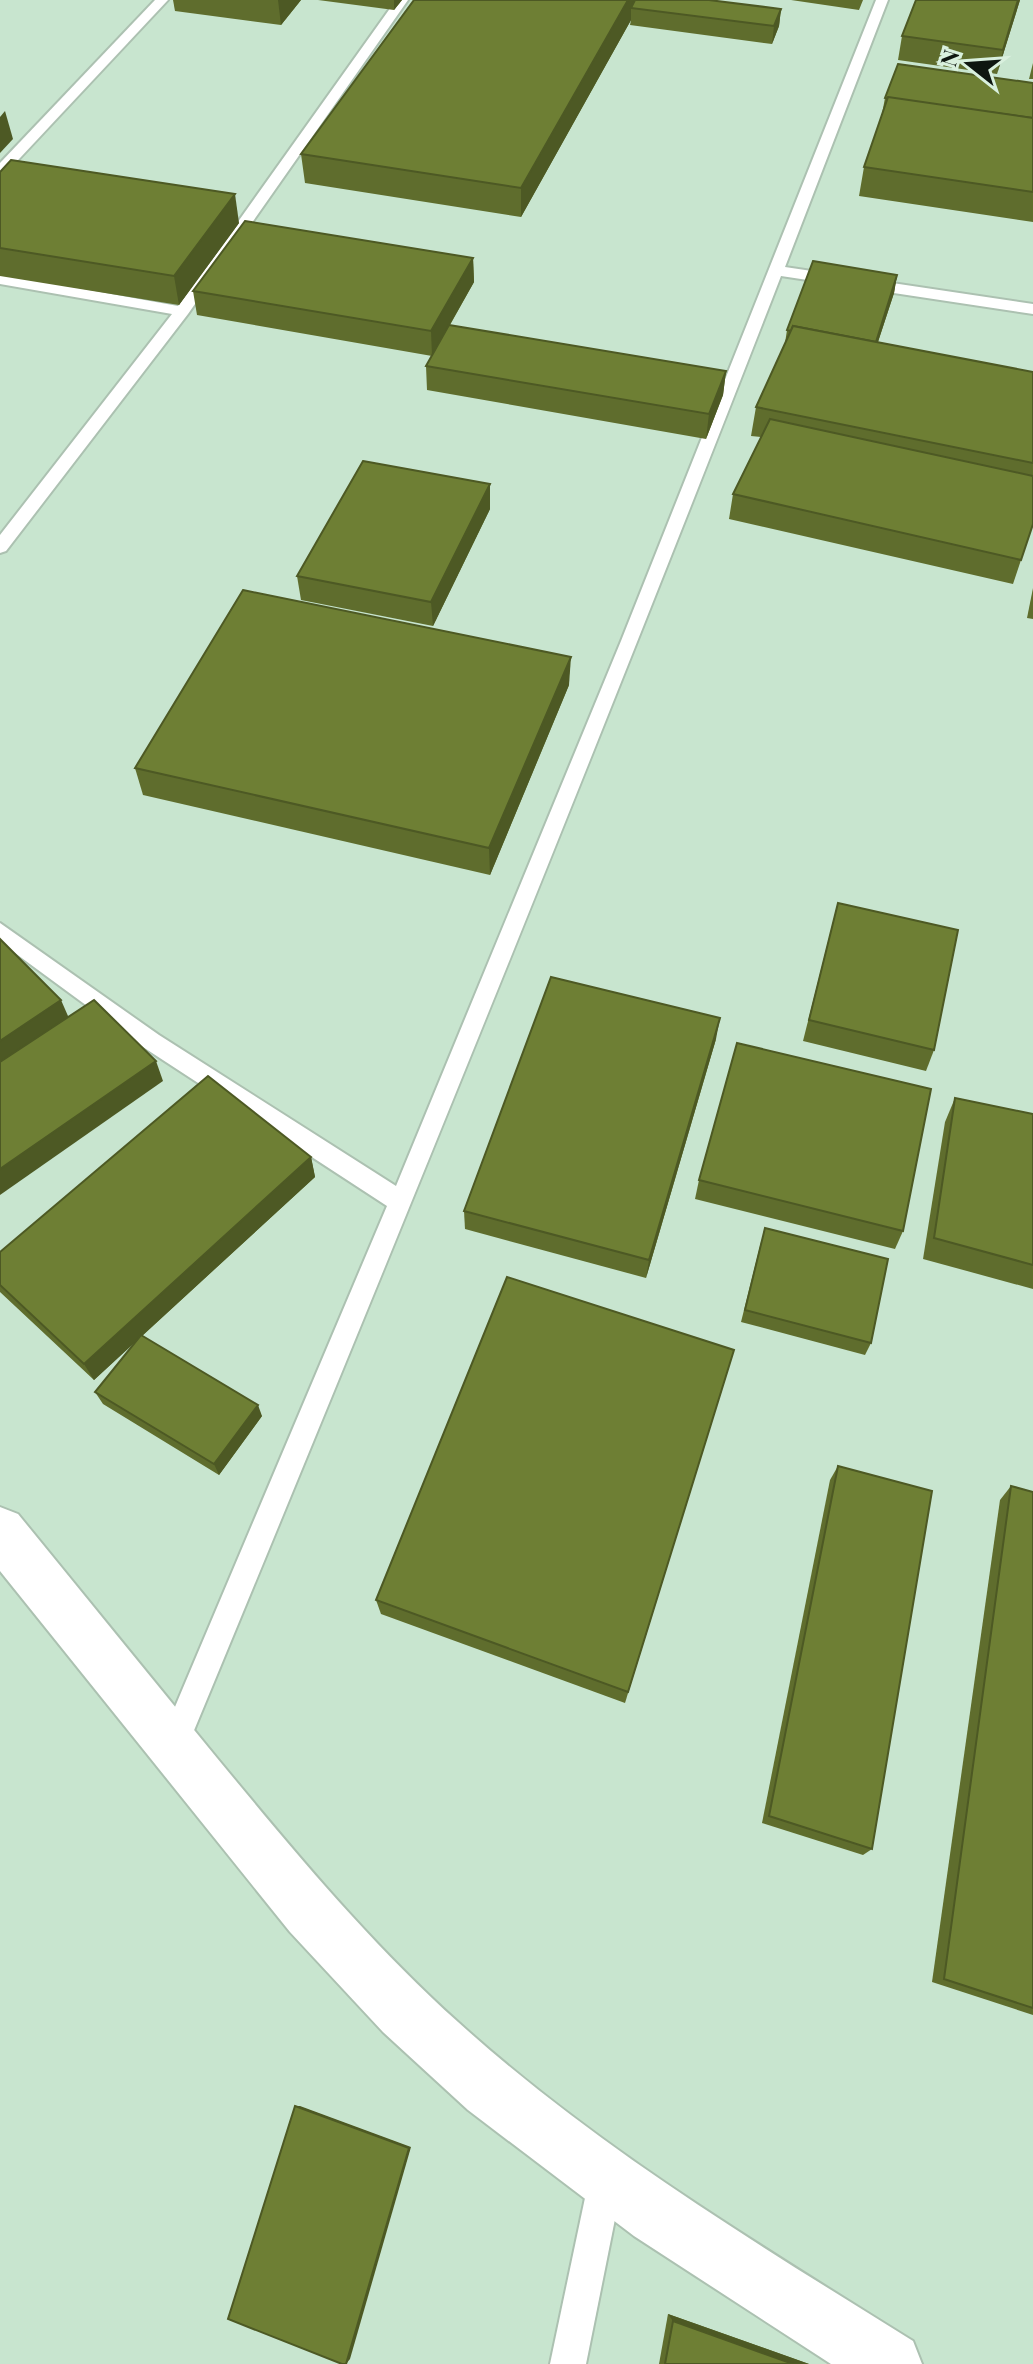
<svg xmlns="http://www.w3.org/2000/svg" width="1033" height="2364" viewBox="0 0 1033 2364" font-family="'Playfair Display',serif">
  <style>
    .built { fill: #c8e5cf }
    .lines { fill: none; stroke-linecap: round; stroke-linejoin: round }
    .service-casing { stroke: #acc1b1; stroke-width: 4 }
    .tertiary-casing { stroke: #acc1b1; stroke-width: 4 }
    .service { fill: #fff; fill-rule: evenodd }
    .tertiary { fill: #fff; fill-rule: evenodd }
    .wall { fill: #5f6d2d }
    .shaded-wall { fill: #4d5924 }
    .building { fill: #6e7f34; stroke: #4d5924; stroke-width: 2 }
  </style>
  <rect width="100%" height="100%" fill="#d9f0de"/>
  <rect class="built" x="0" y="0" width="1033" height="2364"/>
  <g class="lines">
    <defs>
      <g id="service">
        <path d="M155,0h13l-163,174 -5,1v-12z"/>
        <path d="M396,0h12l-220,314 -182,237 -6,2v-18l172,-221 -172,-30v-10l178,32z"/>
        <path d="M876,0h12l-103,267 248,37v10l-252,-38c-193,496 -394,989 -598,1481l-10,5 -10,-5 -5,-10 229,-541 -244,-159 -143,-105v-19l159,112 237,151 225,-545z"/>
        <path d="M606,2162l12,5 5,12 -37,185h-36l39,-185 5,-12z"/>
      </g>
      <path id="tertiary" d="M0,1507l18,7c66,81 132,162 199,244 76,92 152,184 241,264 138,125 298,221 455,319l9,23h-91l-197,-128 -166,-126 -85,-78 -93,-100 -290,-361z"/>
    </defs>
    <use href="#service" class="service-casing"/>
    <use href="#tertiary" class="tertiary-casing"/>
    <use href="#service" class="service"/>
    <use href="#tertiary" class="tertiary"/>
  </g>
  <g class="wall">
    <path d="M173,0h128l-20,25 -106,-14z"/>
    <path d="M318,0h84l-8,10z"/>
    <path d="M414,0l367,9 -2,17 -7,18 -142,-19 1,-5 -110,197 -216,-34 -4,-29z"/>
    <path d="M791,0h72l-4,10z"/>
    <path d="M916,0h104l-23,74 -99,-14 4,-24z"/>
    <path d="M1033,63v16h-4z"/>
    <path d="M1033,83v139l-174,-26 5,-29 17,-48 4,-21z"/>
    <path d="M0,172l239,51 -60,82 -179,-29z"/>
    <path d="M473,258l1,24 -24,43 276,46 -3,24 -17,44 -279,-49 -1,-24 6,-10 -235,-41 -4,-24z"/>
    <path d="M897,275l-3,18 -16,49 155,30v152l-20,60 -284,-65 4,-25 28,-57 -10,-1 5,-29 29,-64 2,-13z"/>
    <path d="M490,484v25l-57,117 -132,-26 -4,-24z"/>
    <path d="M1033,588v31l-6,-1z"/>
    <path d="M569,685l-79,190 -347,-80 -8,-27z"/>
    <path d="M832,926l102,124 -8,21 -123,-30z"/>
    <path d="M716,1039l-70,239 -181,-49 -1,-18z"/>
    <path d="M955,1098l78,16v175l-110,-30 22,-137z"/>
    <path d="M311,1157l4,20 -173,159 120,80 -43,59 -116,-71 -8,-12 41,-51 -42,39 -94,-88v-40z"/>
    <path d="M699,1180l204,51 -8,18 -200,-50z"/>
    <path d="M761,1242l110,101 -6,12 -124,-33z"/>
    <path d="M734,1350l-109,353 -244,-89 -5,-14z"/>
    <path d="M838,1466l34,383 -9,6 -101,-32 68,-343z"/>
    <path d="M1011,1486l22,6v523l-101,-33 68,-482z"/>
    <path d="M668,2314l141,50h-150z"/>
  </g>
  <g class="shaded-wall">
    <path d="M278,0h23l-20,25z"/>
    <path d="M394,0h8l-8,10z"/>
    <path d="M628,0h11l-8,8v12l-110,197v-29z"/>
    <path d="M1018,0h2l-23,74 6,-24z"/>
    <path d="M781,9l-2,17 -7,18 2,-18z"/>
    <path d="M5,111l8,28 -13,14v-36z"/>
    <path d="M235,194l4,29 -60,82 -5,-29z"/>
    <path d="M473,258l1,24 -42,74 -1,-25z"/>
    <path d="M897,275l-3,18 -23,70 4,-18z"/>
    <path d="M726,371l-3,24 -17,44 3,-25z"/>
    <path d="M490,484v25l-57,117 -2,-24z"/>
    <path d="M571,657l-2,28 -79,190 -1,-27z"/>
    <path d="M61,1000l11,25 -72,49v-33z"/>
    <path d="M720,1018l-4,21 -70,239 3,-18z"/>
    <path d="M156,1061l7,20 -163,114v-26z"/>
    <path d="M311,1157l4,20 -221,203 -10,-16z"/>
    <path d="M258,1405l4,11 -43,59 -5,-11z"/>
    <path d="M295,2106h5l111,41 -61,212 -4,5z"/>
    <path d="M668,2314l141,50h-16l-120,-43z"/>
  </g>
  <g class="building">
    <path d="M414,0h214l-107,188 -220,-34z"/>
    <path d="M635,0h74l72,9 -7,17 -143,-18z"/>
    <path d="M916,0h102l-15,50 -101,-14z"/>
    <path d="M898,64l135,19v35l-148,-20z"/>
    <path d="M888,97l145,21v74l-169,-25z"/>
    <path d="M11,160l224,34 -61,82 -174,-28v-76z"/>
    <path d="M245,221l228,37 -42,73 -238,-40z"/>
    <path d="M813,261l84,14 -21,67 -83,-16 -2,5 -4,-1z"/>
    <path d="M449,325l277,46 -17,43 -283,-48z"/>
    <path d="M793,326l240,46v91l-277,-56z"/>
    <path d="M770,419l263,57v48l-12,36 -288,-66z"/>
    <path d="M363,461l127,23 -59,118 -134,-26z"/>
    <path d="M243,590l328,67 -82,191 -354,-80z"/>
    <path d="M838,903l120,27 -24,120 -125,-30z"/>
    <path d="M0,939l61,61 -61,41z"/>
    <path d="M551,977l169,41 -71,242 -185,-49z"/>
    <path d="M94,1000l62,61 -156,108v-107z"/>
    <path d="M737,1043l194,46 -28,142 -204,-51z"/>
    <path d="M208,1076l103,81 -227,207 -84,-79v-33z"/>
    <path d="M955,1098l78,16v151l-99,-27z"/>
    <path d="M765,1228l123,31 -17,84 -126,-33z"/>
    <path d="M507,1277l227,73 -106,342 -252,-92z"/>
    <path d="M141,1335l117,70 -44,59 -119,-72z"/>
    <path d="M838,1466l94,25 -60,358 -103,-33z"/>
    <path d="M1011,1486l22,6v516l-89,-29z"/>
    <path d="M295,2106l114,42 -63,216h-4l-114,-45z"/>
    <path d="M673,2321l120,43h-128z"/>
  </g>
  <g transform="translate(969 64) rotate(287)" stroke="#d9f0de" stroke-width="6" paint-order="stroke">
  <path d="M0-6L14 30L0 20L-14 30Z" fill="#0e1610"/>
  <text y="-12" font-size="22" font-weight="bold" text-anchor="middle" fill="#0e1610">N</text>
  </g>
</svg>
